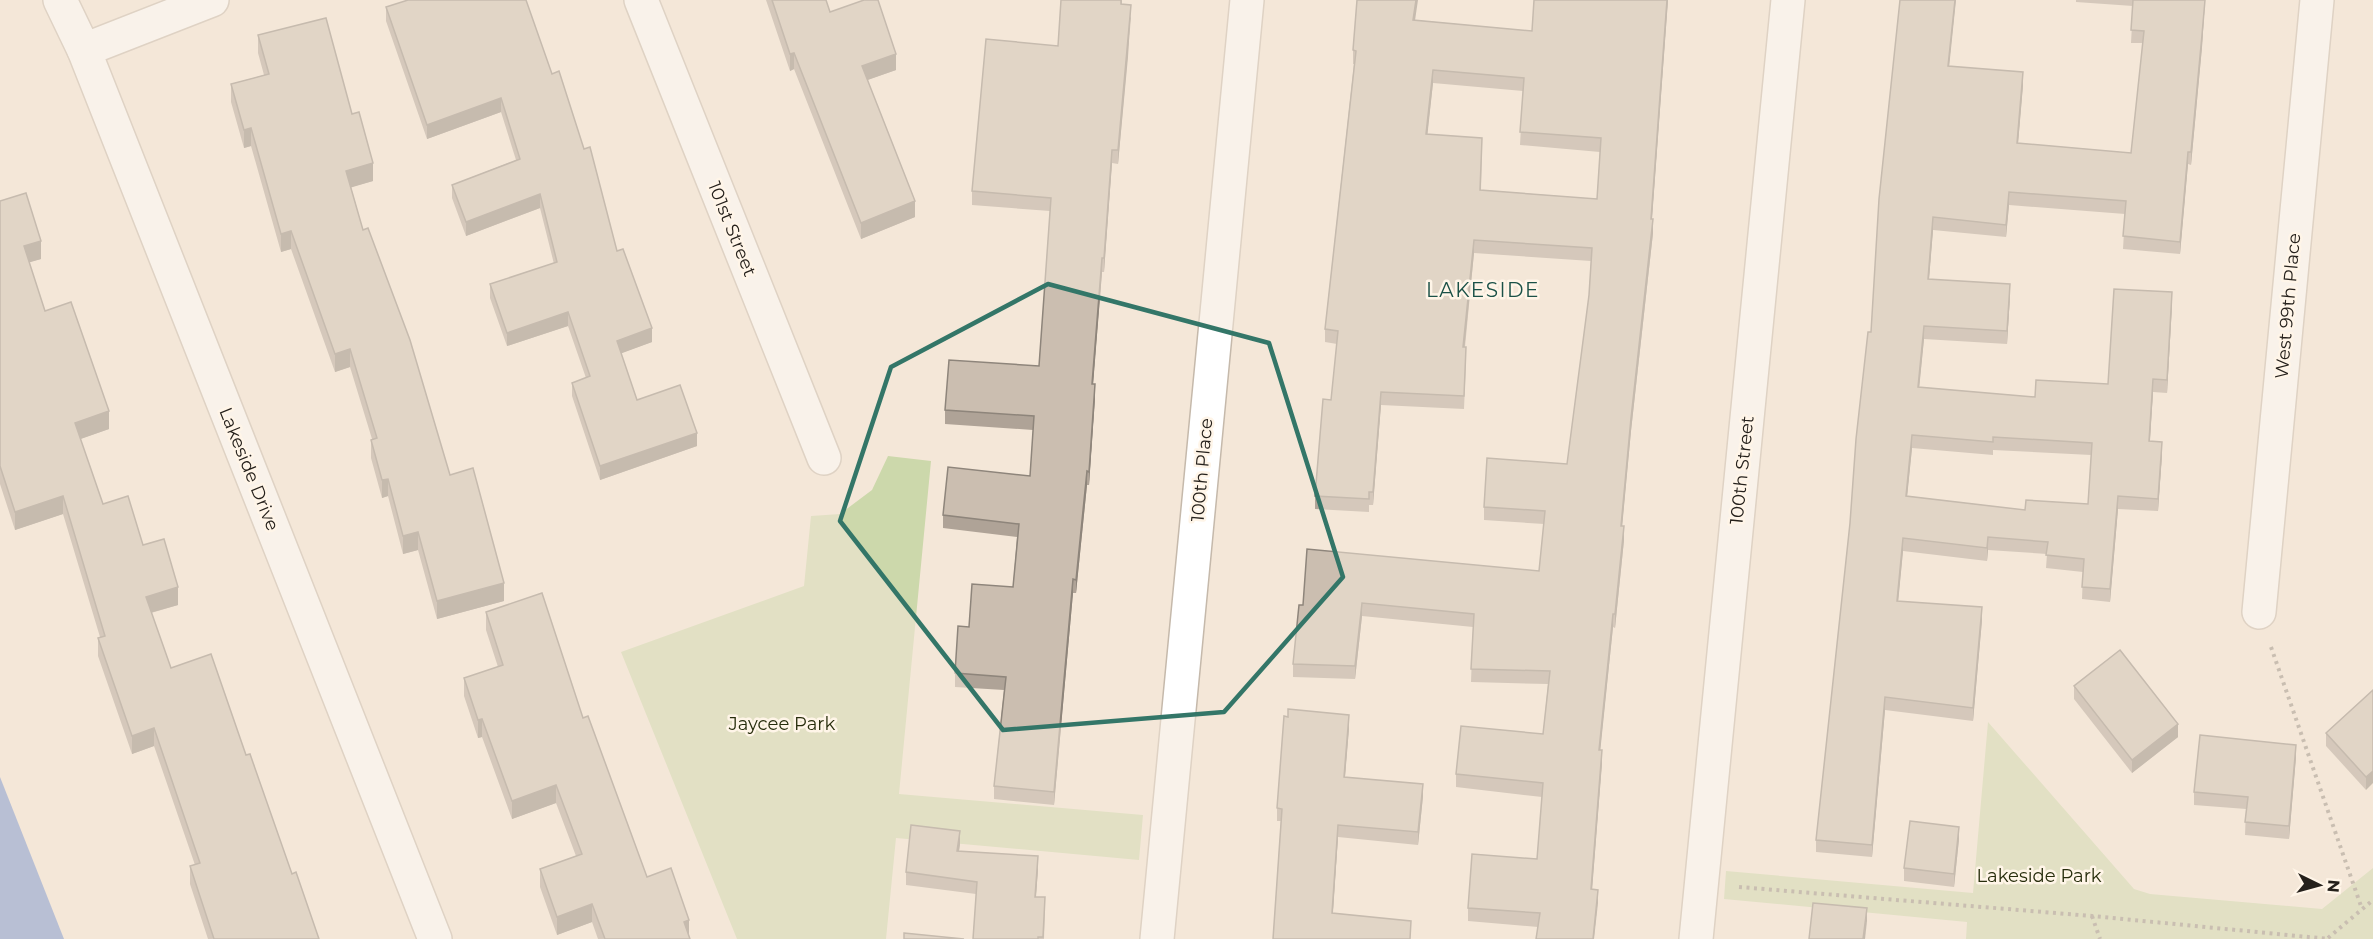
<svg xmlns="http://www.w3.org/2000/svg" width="2373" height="939" viewBox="0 0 2373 939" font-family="Montserrat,sans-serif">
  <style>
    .green { fill: #ccd8ab }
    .water { fill: #708fce }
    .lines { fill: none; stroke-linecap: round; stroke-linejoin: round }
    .minor-casing { stroke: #c5b9ab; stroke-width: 36 }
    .path { stroke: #968d82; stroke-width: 4; stroke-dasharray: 3 4.5; stroke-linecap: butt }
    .minor { stroke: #fff; stroke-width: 33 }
    .wall { fill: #afa397; fill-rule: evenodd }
    .shaded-wall { fill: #8e857b }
    .building { fill: #cbbeb0; stroke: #8e857b; stroke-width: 1.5; fill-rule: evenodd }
    .marked { fill: none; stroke: #337668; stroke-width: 4.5; stroke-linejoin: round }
    .labels { text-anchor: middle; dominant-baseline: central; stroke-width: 5; stroke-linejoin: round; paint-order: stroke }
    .street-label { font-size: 18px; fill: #25201b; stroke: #fff5e8 }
    .park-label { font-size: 18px; fill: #272d0c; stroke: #fff5e8 }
    .neighbourhood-label { font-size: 20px; letter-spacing: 1.5px; fill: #1b5147; stroke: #fff5e8 }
  </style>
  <rect width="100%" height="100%" fill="#f4e7d8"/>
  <g class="green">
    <path d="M888,456l43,5 -32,333 244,21 -4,45 -243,-22 -10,101h-149l-116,-287 183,-66 7,-70 29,-2 32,-24z"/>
    <path d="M1988,722l146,167 16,5 172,15 51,-41v71h-407l1,-17 -243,-23 2,-28 247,22z"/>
  </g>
  <path class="water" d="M0,777l64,162h-64z"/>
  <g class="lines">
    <defs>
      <g id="minor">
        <path d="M60,0l24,50 351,889"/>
        <path d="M641,0l183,458"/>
        <path d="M84,50l128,-50"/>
        <path d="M2259,612l58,-612"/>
        <path d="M1157,939l90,-939"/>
        <path d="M1696,939l92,-939"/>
      </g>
    </defs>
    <use href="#minor" class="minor-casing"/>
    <g class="path">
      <path d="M2271,647l91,262"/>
      <path d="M1739,887l353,29 237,23"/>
      <path d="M2092,916l8,23"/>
      <path d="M2328,938l45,-38"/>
    </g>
    <use href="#minor" class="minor"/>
  </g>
  <g class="wall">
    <path d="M766,0h60l4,12 66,58 -29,10 48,137 -54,22 -67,-170 -4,2z"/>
    <path d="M1059,0h63v4l9,14 -13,146 -6,-1 -8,109h-2l-9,112 2,14 -6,87h-2l-11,108h-3l-19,212 -60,-6v-13l10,-96 -49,-3v-14l14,-46 44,-40 4,-50 -74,-9v-13l87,-39 3,-46 -88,-6v-14l94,-44 11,-155 -78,-6v-14l86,-145 3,-46z"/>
    <path d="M1534,0h134l-16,219 1,14 -22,198 -9,95 2,14 -9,88 -2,-1 -13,123 2,13 -10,127 6,13 -60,24 -70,-6v-13l69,-49 5,-62 -86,-10v-13l87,-40 5,-50 -77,-2 2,-55 -111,-11 -7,63 -62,-2v-13l10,-59 236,-34 5,-47 -60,-4v-13l83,-43 22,-169 2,-34 -117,-8 -9,94 1,14 -2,48 -83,-4 -8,100h-4v7l-54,-3v-13l16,-96 6,-56 -12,-2v-13l29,-265h-1v-14l62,-30 117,11zM1433,83l90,8 -3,54 80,7 -3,47 -116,-9 1,-39 -55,-16z"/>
    <path d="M2076,0h129l-3,47 -11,118 -3,-1 -8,90 -57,-5 2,-35 -116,-9 -3,32 -73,-7 -4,49 81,17 -3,48 -83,-5 -5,48 116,10 73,-13 64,-79 -5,88 -14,-1 -3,49 12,14 -4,56 -40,-2 -8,93 -28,-3 1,-27 -37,-4 1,-14 -59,-4 -1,11 -84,-10 -5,50 84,19 -9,101 -88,-11 -13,147 -56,-5v-12l55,-508 78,-266 74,19 -5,58 113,10 12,-110h-12l2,-37 -57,-4zM1912,448l81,7v-5l98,5 -3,49 -63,6 -118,-14z"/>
    <path d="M386,7l166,67 65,177 35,91 -31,11 16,47 60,46 -97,34 -28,-84v-13l14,-5 -18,-52 -61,20 -17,-48v-14l64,-20 -14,-56 -74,28 -14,-38v-13l64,-25 -15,-48 -74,27 -41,-118z"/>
    <path d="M258,35l94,79 21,67 -22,6 12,43 87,245 54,126 -67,18 -19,-69 -15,4 -15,-58 -6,2 -11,-40v-18l1,-1 -22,-72 -15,5 -44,-123 -10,3 -30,-106 -7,2 -13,-46v-18l33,-9 -6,-22z"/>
    <path d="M0,201l41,58 -12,3 16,49 64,118 -29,10 23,65 40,41 35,60 -27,8 20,55 75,87 46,119 27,65h-111l-18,-55v-18l5,-1 -41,-119 -22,8 -34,-98v-18l2,-1 -37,-123 -48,16 -15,-46z"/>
    <path d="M486,612l97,106 64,159 42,59 1,3h-92l-6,-17 -35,13 -17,-48v-18l36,-13 -20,-53 -44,16 -30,-82 -4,1 -14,-42v-18l34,-11 -12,-37z"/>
    <path d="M2074,686l104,51 -46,36 -58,-74z"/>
    <path d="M2373,690l-7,100 -40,-44v-13z"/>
    <path d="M1349,728l-4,49 78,19 -5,49 -80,-8 -5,76 78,20 -138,6 8,-118h-4v-13z"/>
    <path d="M2296,757l-7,82 -44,-4 1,-26 -52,-4v-13z"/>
    <path d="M1959,839l-5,48 -50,-6v-13z"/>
    <path d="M960,844l-1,7 79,18 -2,28 9,13 -1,29h-71l3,-45 -70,-9v-13z"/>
  </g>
  <g class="shaded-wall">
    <path d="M1416,0h2l-5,34v-14z"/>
    <path d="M1667,0h1l-17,232v-13z"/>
    <path d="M1955,0h1l-8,78v-12z"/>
    <path d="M2205,0l-3,47 -11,118v-13z"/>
    <path d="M1131,5l-3,52 -10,107v-14z"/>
    <path d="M794,53v16l-4,2v-17z"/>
    <path d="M896,54v16l-34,12v-16z"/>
    <path d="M1433,70v13l-7,65v-14z"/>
    <path d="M2023,72v13l-6,71v-13z"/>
    <path d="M501,98v14l-74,27v-14z"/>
    <path d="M251,128v18l-7,2v-18z"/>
    <path d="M1112,150v13l-8,109v-14z"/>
    <path d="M2188,152v12l-8,90v-12z"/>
    <path d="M373,163v18l-27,8v-18z"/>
    <path d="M2009,192v13l-3,32v-12z"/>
    <path d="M540,194v14l-74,28v-14z"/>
    <path d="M915,201v16l-54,22v-16z"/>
    <path d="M1933,217v13l-5,62v-13z"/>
    <path d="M1653,219v14l-22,198 -10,108v-13l10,-108z"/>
    <path d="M291,231v18l-10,3v-18z"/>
    <path d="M1474,240v13l-11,108v-14z"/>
    <path d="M41,241v18l-17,5v-18z"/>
    <path d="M1102,258v14l-10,126v-14z"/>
    <path d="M2010,284v12l-3,48v-13z"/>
    <path d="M2172,292v13l-5,88v-13z"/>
    <path d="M568,312v14l-61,20v-13z"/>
    <path d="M1924,326v13l-6,61v-13z"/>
    <path d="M652,328v14l-35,13v-14z"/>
    <path d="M350,349v18l-15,5v-18z"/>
    <path d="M2153,379v13l-4,62v-13z"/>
    <path d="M1095,384v14l-6,87v-13z"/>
    <path d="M1381,392v13l-8,100v-13z"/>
    <path d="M109,411v18l-34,12v-18z"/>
    <path d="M697,433v13l-97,34v-14z"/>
    <path d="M1912,435v13l-6,60v-12z"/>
    <path d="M2162,442v13l-4,56v-12z"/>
    <path d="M1087,471v14l-11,108v-13z"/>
    <path d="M388,479v17l-6,2v-18z"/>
    <path d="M63,496v18l-48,16v-18z"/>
    <path d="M2118,496v13l-8,93v-13z"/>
    <path d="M1624,526v14l-9,88v-14z"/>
    <path d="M418,532v18l-15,4v-18z"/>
    <path d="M1988,537v13l-1,11v-13z"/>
    <path d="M1903,538v13l-6,63v-13z"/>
    <path d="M1073,579v14l-19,212v-13z"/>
    <path d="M504,583v18l-67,18v-18z"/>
    <path d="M178,587v18l-32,9v-17z"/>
    <path d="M1362,603v13l-7,63v-13z"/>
    <path d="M1982,607v13l-9,101v-13z"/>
    <path d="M1613,614v13l-14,136v-13z"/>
    <path d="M1885,697v13l-13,147v-12z"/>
    <path d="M1349,715v13l-5,61v-12z"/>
    <path d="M482,719v18l-4,1v-18z"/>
    <path d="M2178,724v13l-46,36v-13z"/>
    <path d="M154,728v18l-22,8v-18z"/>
    <path d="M2296,745v12l-7,82v-13z"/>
    <path d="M1602,750v13l-11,140v-14z"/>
    <path d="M2373,771v12l-7,7v-13z"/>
    <path d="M1423,784v12l-5,49v-13z"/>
    <path d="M556,785v18l-44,16v-18z"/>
    <path d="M1338,825v12l-6,88v-12z"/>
    <path d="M1959,827v12l-5,48v-13z"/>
    <path d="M960,831v13l-3,20v-13z"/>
    <path d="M1038,856v13l-3,40v-12z"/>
    <path d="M1598,890v13l-4,36h-1z"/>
    <path d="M592,904v18l-35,13v-18z"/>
    <path d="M1867,908v13l-2,18h-2z"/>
    <path d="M689,920v18l-5,-16z"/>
  </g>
  <g class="building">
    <path d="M408,0h118l26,74 7,-3 25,78 6,-2 27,104 6,-2 29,79 -35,13 20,59 43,-15 17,48 -97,33 -28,-83 18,-7 -22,-64 -61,21 -17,-49 67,-22 -17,-68 -74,28 -14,-37 68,-26 -19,-61 -74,27 -41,-118z"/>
    <path d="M772,0h54l4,12 34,-12h14l18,54 -34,12 53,135 -54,22 -67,-170 -4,1z"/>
    <path d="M1061,0h60v4l10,1 -13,145h-6l-8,108h-2l-10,126h3l-6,88 -2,-1 -11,109 -3,-1 -19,213 -60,-6 12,-109 -51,-4 3,-47 11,1 3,-43 41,3 6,-63 -76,-9 5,-48 82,9 4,-60 -89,-6 4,-50 90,6 12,-168 -79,-7 14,-152 72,7z"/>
    <path d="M1357,0h59l-3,20 119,11 2,-31h133l-16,219h2l-22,199 -10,108h3l-9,88h-2l-14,136h3l-11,139 7,1 -5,49h-57l4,-26 -72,-5 4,-54 65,5 6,-76 -87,-9 5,-48 82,8 7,-63 -79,-2 3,-55 -112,-11 -7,63 -62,-2 6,-59h4l4,-56 232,22 6,-60 -61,-4 3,-49 80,6 22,-169 3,-47 -118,-8 -11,107h3l-2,49 -83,-4 -8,100h-4v7l-54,-3 8,-97 8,1 7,-69 -13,-2 31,-278 -3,-1zM1433,70l91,8 -4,54 81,6 -4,61 -117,-9 2,-52 -56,-4z"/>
    <path d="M1900,0h55l-7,66 75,6 -6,71 114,10 13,-122 -13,-1 2,-30h72l-3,35 -11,117h-3l-8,90 -57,-6 3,-35 -117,-9 -3,33 -73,-8 -5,62 82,5 -3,47 -83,-5 -6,61 117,10 1,-17 72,4 6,-95 58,3 -5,88 -14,-1 -4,62 13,1 -4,57 -40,-3 -8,93 -28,-2 2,-28 -38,-4 2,-13 -60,-5 -1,11 -84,-10 -6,63 85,6 -9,101 -88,-11 -13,148 -56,-5 34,-317 6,-84 12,-107h3l8,-133zM1912,435l81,7v-5l99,6 -4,61 -62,-4 -1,10 -119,-14z"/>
    <path d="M326,18l26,96 7,-2 14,51 -27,8 17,59 5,-2 42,112 40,135 23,-7 31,115 -67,18 -19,-69 -15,4 -15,-57 -6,1 -11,-40 6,-2 -27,-89 -15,5 -44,-123 -10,3 -30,-106 -7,2 -13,-46 38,-10 -11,-39z"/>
    <path d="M26,193l15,48 -17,5 21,65 26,-9 38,109 -34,12 28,81 25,-8 15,49 21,-6 14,48 -32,10 25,71 40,-14 35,101 4,-1 42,120 4,-2 23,67h-105l-24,-73 10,-3 -46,-135 -22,8 -34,-98 7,-2 -42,-140 -48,16 -15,-46v-265z"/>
    <path d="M542,593l41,125 5,-2 59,161 24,-9 18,52 -5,2 6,17h-85l-13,-35 -35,13 -17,-48 42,-15 -26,-69 -44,16 -30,-82 -4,1 -14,-42 39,-13 -17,-53z"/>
    <path d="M2120,650l58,74 -46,36 -58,-74z"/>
    <path d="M2373,690v81l-7,6 -40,-44z"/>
    <path d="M1288,709l61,6 -5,62 79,7 -5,48 -80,-7 -6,88 79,8 -1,18h-137l9,-130 -5,-1 7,-92 4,1z"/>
    <path d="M2200,735l96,10 -7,81 -44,-4 3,-25 -54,-5z"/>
    <path d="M1910,821l49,6 -5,47 -50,-6z"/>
    <path d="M911,825l49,6 -3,20 81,5 -3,41h10l-2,40h-5v2h-65l4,-57 -71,-10z"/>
    <path d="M1813,903l54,5 -4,31h-54z"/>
    <path d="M904,933l60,6h-60z"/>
  </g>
  <path d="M0 0H2373V939H0ZM1048,284l221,59 74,234 -119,135 -221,18 -163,-209 51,-154z" fill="#f4e7d8" fill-opacity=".55" fill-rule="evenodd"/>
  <path class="marked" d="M1048,284l221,59 74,234 -119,135 -221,18 -163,-209 51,-154z"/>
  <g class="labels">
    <g class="street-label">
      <text transform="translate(732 229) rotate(68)">101st Street</text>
      <text transform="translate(2288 306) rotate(-85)">West 99th Place</text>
      <text transform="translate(249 469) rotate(68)">Lakeside Drive</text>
      <text transform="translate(1202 470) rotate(-85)">100th Place</text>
      <text transform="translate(1742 470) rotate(-84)">100th Street</text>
    </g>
    <g class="park-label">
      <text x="782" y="724">Jaycee Park</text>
      <text x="2039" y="876">Lakeside Park</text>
    </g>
    <g class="neighbourhood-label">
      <text x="1483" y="290">LAKESIDE</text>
    </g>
  </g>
  <g transform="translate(2319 885) rotate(95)" stroke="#fff5e8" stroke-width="4.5" paint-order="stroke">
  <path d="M0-4.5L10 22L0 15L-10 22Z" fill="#25201b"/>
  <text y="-9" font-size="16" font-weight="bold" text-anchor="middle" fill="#25201b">N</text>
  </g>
</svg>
